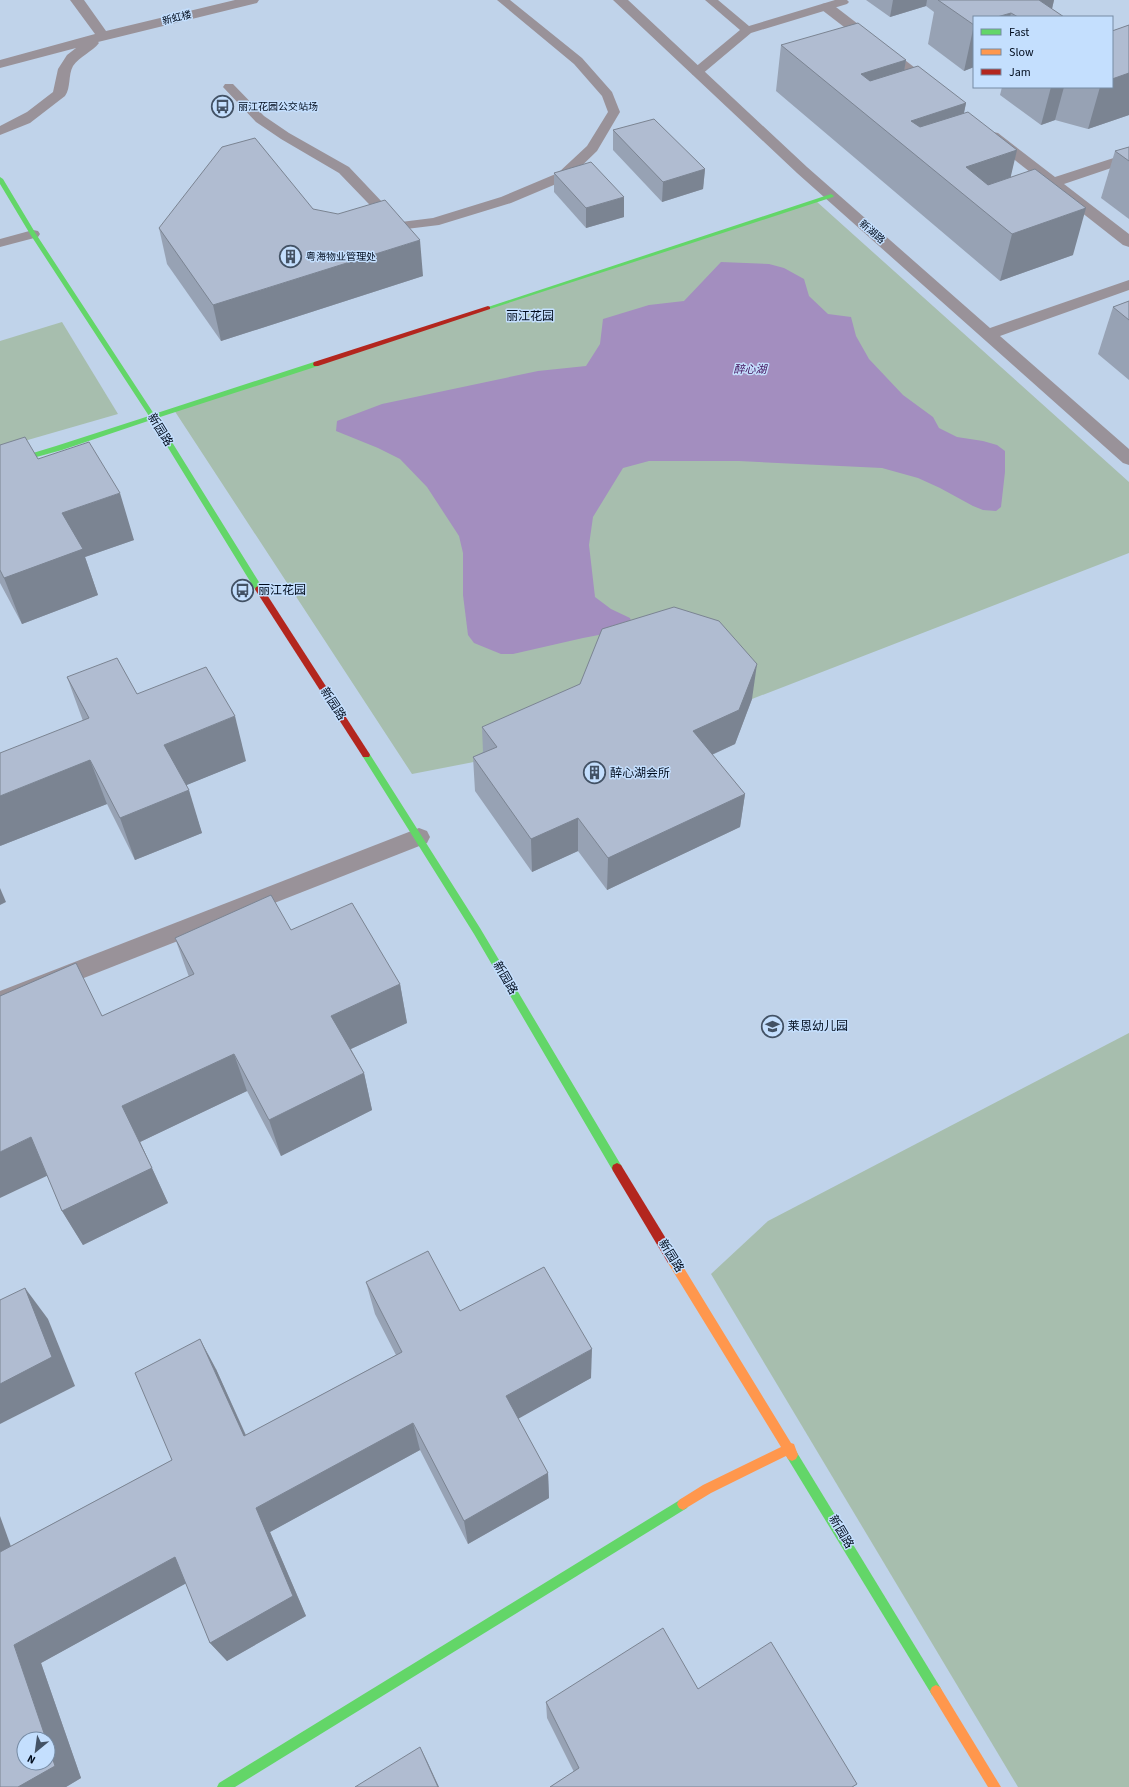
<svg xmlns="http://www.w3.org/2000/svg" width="1129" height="1787" viewBox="0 0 1129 1787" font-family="'Source Sans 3','Noto Sans SC',sans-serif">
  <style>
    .green { fill: #a7beae }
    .water { fill: #a38ebf }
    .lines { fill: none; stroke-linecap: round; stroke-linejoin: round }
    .lane { fill: #999299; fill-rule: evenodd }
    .street { fill: #999299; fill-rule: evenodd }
    .fast { fill: #63d668; fill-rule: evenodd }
    .slow { fill: #ff974d; fill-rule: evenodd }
    .jam { fill: #b3261e; fill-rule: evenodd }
    .wall { fill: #97a2b4 }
    .shaded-wall { fill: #7b8492 }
    .building { fill: #b0bcd1; stroke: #7b8492 }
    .labels { text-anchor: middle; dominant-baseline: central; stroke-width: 3; stroke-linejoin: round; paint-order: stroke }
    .far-street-label { font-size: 10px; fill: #000c1d; stroke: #c4dffe }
    .far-poi-label { font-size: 10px; fill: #000c1d; stroke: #c4dffe; text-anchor: start }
    .far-water-label { font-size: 11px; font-style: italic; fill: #3f0b57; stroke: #c4dffe }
    .far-quarter-label { font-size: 12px; fill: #000c1d; stroke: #c4dffe }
    .street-label { font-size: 12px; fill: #000c1d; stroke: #c4dffe }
    .poi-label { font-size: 12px; fill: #000c1d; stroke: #c4dffe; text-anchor: start }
  </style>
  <rect width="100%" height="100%" fill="#c0d3ea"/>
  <g class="green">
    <path d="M816,201l313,281v71l-377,146 -37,-43 -135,63 -96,41 -72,14 -238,-364z"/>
    <path d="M62,322l56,92 -118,34v-107z"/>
    <path d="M1129,1033v754h-111l-307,-513 57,-53z"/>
  </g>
  <path class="water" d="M721,262l48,2 15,4 20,11 5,17 19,18 23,3 5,19 13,23 34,36 30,22 6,11 18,9 26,4 14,4 8,6v21l-4,35 -5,4 -13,-1 -10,-4 -33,-18 -22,-10 -36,-10 -143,-7h-90l-26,7 -30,49 -4,28 6,52 16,12 19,9 2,6 -23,9 -26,5 -70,16h-12l-27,-11 -6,-8 -5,-40v-42l-4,-17 -32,-49 -27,-28 -22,-11 -42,-17 1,-10 45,-17 156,-33 48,-5 14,-22 3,-25 46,-14 35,-4z"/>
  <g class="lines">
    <g class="lane">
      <path d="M497,0h13l72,58 30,34 8,20 -23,39 -29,28 -57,24 -72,22 -41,5 -5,-1 -54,-56 -58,-34 -25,-17 -33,-35 2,-3h8l31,32 25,17 60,34 52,55 32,-4 68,-21 57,-24 29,-27 21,-34 -6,-16 -28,-32z"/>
      <path d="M705,0h13l31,26 86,-26h12l2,2 -2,2 -96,29 -50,42h-8l-2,-3 2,-3 47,-39z"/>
      <path d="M33,230l5,1 2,3 -2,3 -38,10v-8z"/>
    </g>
    <g class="street">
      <path d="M70,0h14l22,31 129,-31h24l-2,3 -159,39 1,1c-7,9 -19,13 -26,23 -5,9 -2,22 -8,30l-35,27 -30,12v-9l27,-14 26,-20 5,-23 9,-14 9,-7 -76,20v-8l95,-26z"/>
      <path d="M613,0h15l179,167 183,161 139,-48v10l-129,46 129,113v16l-6,-2 -326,-290z"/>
      <path d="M827,3l5,1 104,80 2,3 -2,3 -5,1 -5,-1 -104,-80 -2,-3 2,-3z"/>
      <path d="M993,132l5,1 57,44 74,-24v9l-65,22 65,50v13l-6,-2 -135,-106 -2,-3 2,-3z"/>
      <path d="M419,828l8,3 3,6 -3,6 -427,168v-20z"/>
    </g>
    <g class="fast">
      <path d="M0,177l3,2 33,55 118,180 160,-52h4l1,2 -1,2 -161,52 105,169 1,2 -1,2h-6l-105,-171 -89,30 -62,17v-4l56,-17 93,-30 -119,-182 -30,-50z"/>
      <path d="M831,194l3,2 -1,1 -343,112h-4l-1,-1z"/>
      <path d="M366,752l3,1 111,175 141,237 1,3 -1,3 -4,2 -4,-2 -139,-237 -111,-177 -1,-2z"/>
      <path d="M792,1449l4,2 144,236 2,4 -2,4 -4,2 -4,-2 -144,-236 -2,-4 2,-4z"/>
      <path d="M683,1498l4,2 2,4 -2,4 -452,279h-18l2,-4z"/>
    </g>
    <g class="slow">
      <path d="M672,1254l4,1 115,188 3,1 4,11 -2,4 -4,2 -4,-2 -2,-3 -75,37 -28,17 -4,-2 -2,-4 2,-4 24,-15 78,-38 -113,-184 -1,-4 1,-4z"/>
      <path d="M936,1685l4,2 61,100h-13l-56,-92 -2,-4 2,-4z"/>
    </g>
    <g class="jam">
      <path d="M488,306l2,1v2l-172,57h-4l-1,-2 1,-2z"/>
      <path d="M259,586l3,1 107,166 1,2 -1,2h-6l-107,-166 -1,-2 1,-2z"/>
      <path d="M617,1163l4,2 55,90 1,4 -1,4 -4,1 -4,-1 -55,-92 -1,-3 1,-3z"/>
    </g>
  </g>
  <g class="wall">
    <path d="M866,0h188l-2,9 12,8h-90v50l-10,4 -36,-27 6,-32 -8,-6 -36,11z"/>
    <path d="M1129,25v90l-41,14 -33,-9 -14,5 -41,-30 2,-8h110v-56z"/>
    <path d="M781,45l125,15 -2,10 62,33 -2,10 47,64 62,78 -73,26 -224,-190z"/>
    <path d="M613,130l92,39 -2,20 -41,13 -49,-52z"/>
    <path d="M1129,147v72l-28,-21 14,-47z"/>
    <path d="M554,173l70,44 -38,11 -32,-36z"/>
    <path d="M313,209l110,67 -202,65 -54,-77 -8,-36z"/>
    <path d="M1129,301v79l-31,-26 15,-47z"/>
    <path d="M0,445l38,14 96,81 -49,17 13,38 -76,29 -22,-41z"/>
    <path d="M67,677l70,17 109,67 -60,24 16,48 -67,27 -28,-56 -107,42 83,-125z"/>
    <path d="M752,699l-17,45 -23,11 33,39 -5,33 -133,63 -29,-39 -46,21 -57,-81 -2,-34 10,-5 -1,-25z"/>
    <path d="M291,930l109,54 7,39 -56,26 13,24 8,37 -91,46 -34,-65 -107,51 28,61 -85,42 -21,-34 -15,-36 55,-159 87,-39 -14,-39z"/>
    <path d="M366,1282l94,29 131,67 -73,40 30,55 1,25 -81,46 -48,-94 -150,82 36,84 -79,45 -17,-18 -24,-60 -145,80 40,115 -15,9h-66l11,-241 161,-86 44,-91 30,66 150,-80 -21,-41z"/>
    <path d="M698,1689l159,95 -4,3h-303l24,-15 -27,-54 -1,-16z"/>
  </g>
  <g class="shaded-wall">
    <path d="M893,0h34l-1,6 -36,11z"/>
    <path d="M1025,0h29l-4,17z"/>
    <path d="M1011,13l-1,4h-13z"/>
    <path d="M974,25v42l-10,4z"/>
    <path d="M906,60l-8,46 -37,-32z"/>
    <path d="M1129,72v43l-41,14 12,-42h12v-8z"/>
    <path d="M1051,87h13l-9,33 -14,5z"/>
    <path d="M966,103l-10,46 -34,12 -11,-40z"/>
    <path d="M1017,150l-11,47 -28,9 -12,-39z"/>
    <path d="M705,169l-2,20 -41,13 1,-20z"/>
    <path d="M624,197v20l-38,11v-20z"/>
    <path d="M1086,208l-13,47 -73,26 12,-47z"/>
    <path d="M420,240l3,36 -202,65 -8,-36z"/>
    <path d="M120,493l14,47 -49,17 13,38 -76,29 -18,-46 58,-65z"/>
    <path d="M757,664l-5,35 -17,45 -46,21 4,-34z"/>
    <path d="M235,716l11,45 -69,28 -13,-44z"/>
    <path d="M90,760l17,44 -107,42v-50z"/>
    <path d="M189,790l13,43 -67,27 -15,-42z"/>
    <path d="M745,794l-5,33 -133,63 1,-32z"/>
    <path d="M578,818v33l-46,21 -1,-33z"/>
    <path d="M0,888l6,14 -6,3z"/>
    <path d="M400,984l7,39 -67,31 -9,-38z"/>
    <path d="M234,1054l13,37 -107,51 28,61 -85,42 -21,-34 60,-105z"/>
    <path d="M364,1073l8,37 -91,46 -12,-36z"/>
    <path d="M31,1137l22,36 -53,25v-46z"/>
    <path d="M25,1288l23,31 27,67 -75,38v-40z"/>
    <path d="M200,1339l16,30 42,94 -14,-27z"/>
    <path d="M592,1349l-1,29 -82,46 -3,-28z"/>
    <path d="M413,1423l7,27 -150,82 36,84 -79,45 -17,-18 46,-135z"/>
    <path d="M548,1473l1,25 -81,46 -4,-23z"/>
    <path d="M0,1516l22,61 -22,-18z"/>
    <path d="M175,1557l19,22 -153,84 40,115 -15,9h-48l30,-42v-6h-2l-32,-94z"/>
    <path d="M420,1747l7,14 12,26h-1z"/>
  </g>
  <g class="building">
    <path d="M938,0h101l25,17h-46l-7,-4 -14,4h-23v8z"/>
    <path d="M858,23l48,37 -45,14 9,7 48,-15 48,37 -55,18 9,6 48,-15 49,38 -51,17 22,18 47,-16 51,39 -74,26 -231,-189z"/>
    <path d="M1129,25v48l-17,6v-48z"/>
    <path d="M654,119l51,50 -42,13 -50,-52z"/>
    <path d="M255,138l58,71 25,5 47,-14 35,40 -207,65 -54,-77 63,-81z"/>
    <path d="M1129,147v14l-14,-10z"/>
    <path d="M591,162l33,35 -38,11 -32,-35z"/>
    <path d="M1129,301v19l-16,-13z"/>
    <path d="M25,437l13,22 51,-17 31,51 -58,20 21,36 -79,29 -4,-8v-125z"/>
    <path d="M674,607l45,14 38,43 -18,46 -46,21 52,63 -137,64 -30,-40 -47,21 -58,-82 24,-10 -15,-20 98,-43 22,-55z"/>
    <path d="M117,658l20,36 69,-27 29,49 -71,29 25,45 -69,28 -30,-58 -90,36v-43l89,-35 -22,-41z"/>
    <path d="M271,895l20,35 61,-27 48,81 -69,32 33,57 -95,47 -35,-66 -112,52 30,62 -90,43 -31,-74 -31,15v-156l76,-33 26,53 92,-42 -19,-36z"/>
    <path d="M428,1251l32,60 84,-44 48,82 -86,47 42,77 -84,48 -51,-98 -157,85 37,88 -83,47 -35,-86 -161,88 32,94h-22v24h24v-18l7,21 -37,21h-18v-235l172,-92 -37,-87 65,-34 44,97 158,-84 -36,-70z"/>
    <path d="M25,1288l27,69 -52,27v-84z"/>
    <path d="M663,1628l35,61 73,-47 86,142 -5,3h-302l29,-19 -33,-66z"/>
    <path d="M420,1747l18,40h-83z"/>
  </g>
  <defs>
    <symbol id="bus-ring" viewBox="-11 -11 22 22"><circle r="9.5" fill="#c4dffe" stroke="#435265" stroke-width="1.5"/><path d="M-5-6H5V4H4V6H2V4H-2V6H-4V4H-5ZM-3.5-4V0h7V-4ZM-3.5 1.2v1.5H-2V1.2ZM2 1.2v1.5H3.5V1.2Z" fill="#435265"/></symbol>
    <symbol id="building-ring" viewBox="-11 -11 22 22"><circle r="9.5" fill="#c4dffe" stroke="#435265" stroke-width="1.5"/><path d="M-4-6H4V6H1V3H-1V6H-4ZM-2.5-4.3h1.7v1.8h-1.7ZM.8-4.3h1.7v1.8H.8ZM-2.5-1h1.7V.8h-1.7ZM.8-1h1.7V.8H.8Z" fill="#435265"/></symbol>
    <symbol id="school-ring" viewBox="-11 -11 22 22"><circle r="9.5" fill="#c4dffe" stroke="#435265" stroke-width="1.5"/><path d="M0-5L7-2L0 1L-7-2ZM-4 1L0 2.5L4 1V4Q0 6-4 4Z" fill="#435265"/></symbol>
  </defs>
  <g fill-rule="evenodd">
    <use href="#bus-ring" x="210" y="94" width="25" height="25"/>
    <use href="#building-ring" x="278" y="244" width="25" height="25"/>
    <use href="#bus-ring" x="230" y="578" width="25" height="25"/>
    <use href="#building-ring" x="582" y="760" width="25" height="25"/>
    <use href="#school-ring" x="760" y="1014" width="25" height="25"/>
  </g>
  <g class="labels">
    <g class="far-street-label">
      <text transform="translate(177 18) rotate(-14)">新虹楼</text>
      <text transform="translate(872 232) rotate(41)">新湖路</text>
    </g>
    <g class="far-poi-label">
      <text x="238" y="107">丽江花园公交站场</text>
      <text x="306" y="257">粤海物业管理处</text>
    </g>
    <g class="far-water-label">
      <text x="750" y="369">醉心湖</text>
    </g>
    <g class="far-quarter-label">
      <text x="530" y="316">丽江花园</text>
    </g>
    <g class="street-label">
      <text transform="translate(160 430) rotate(58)">新园路</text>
      <text transform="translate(333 704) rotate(57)">新园路</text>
      <text transform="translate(505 978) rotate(60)">新园路</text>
      <text transform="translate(671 1256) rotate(58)">新园路</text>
      <text transform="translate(841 1532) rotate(59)">新园路</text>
    </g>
    <g class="poi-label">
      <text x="258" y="590">丽江花园</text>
      <text x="610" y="773">醉心湖会所</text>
      <text x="788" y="1026">莱恩幼儿园</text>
    </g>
  </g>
  <rect x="973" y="16" width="140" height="72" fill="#c4dffe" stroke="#768ba4"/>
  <rect x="981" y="29" width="20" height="6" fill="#63d668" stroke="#768ba4"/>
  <text x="1009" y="36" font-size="12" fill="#000c1d">Fast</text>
  <rect x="981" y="49" width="20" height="6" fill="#ff974d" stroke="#768ba4"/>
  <text x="1009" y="56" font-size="12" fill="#000c1d">Slow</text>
  <rect x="981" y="69" width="20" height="6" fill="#b3261e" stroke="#768ba4"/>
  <text x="1009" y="76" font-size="12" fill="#000c1d">Jam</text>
  <g transform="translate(36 1751) rotate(209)"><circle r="19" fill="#c4dffe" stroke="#768ba4"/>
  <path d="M0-3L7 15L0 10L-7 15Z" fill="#435265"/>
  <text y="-6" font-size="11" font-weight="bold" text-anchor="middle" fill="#000c1d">N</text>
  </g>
</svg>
